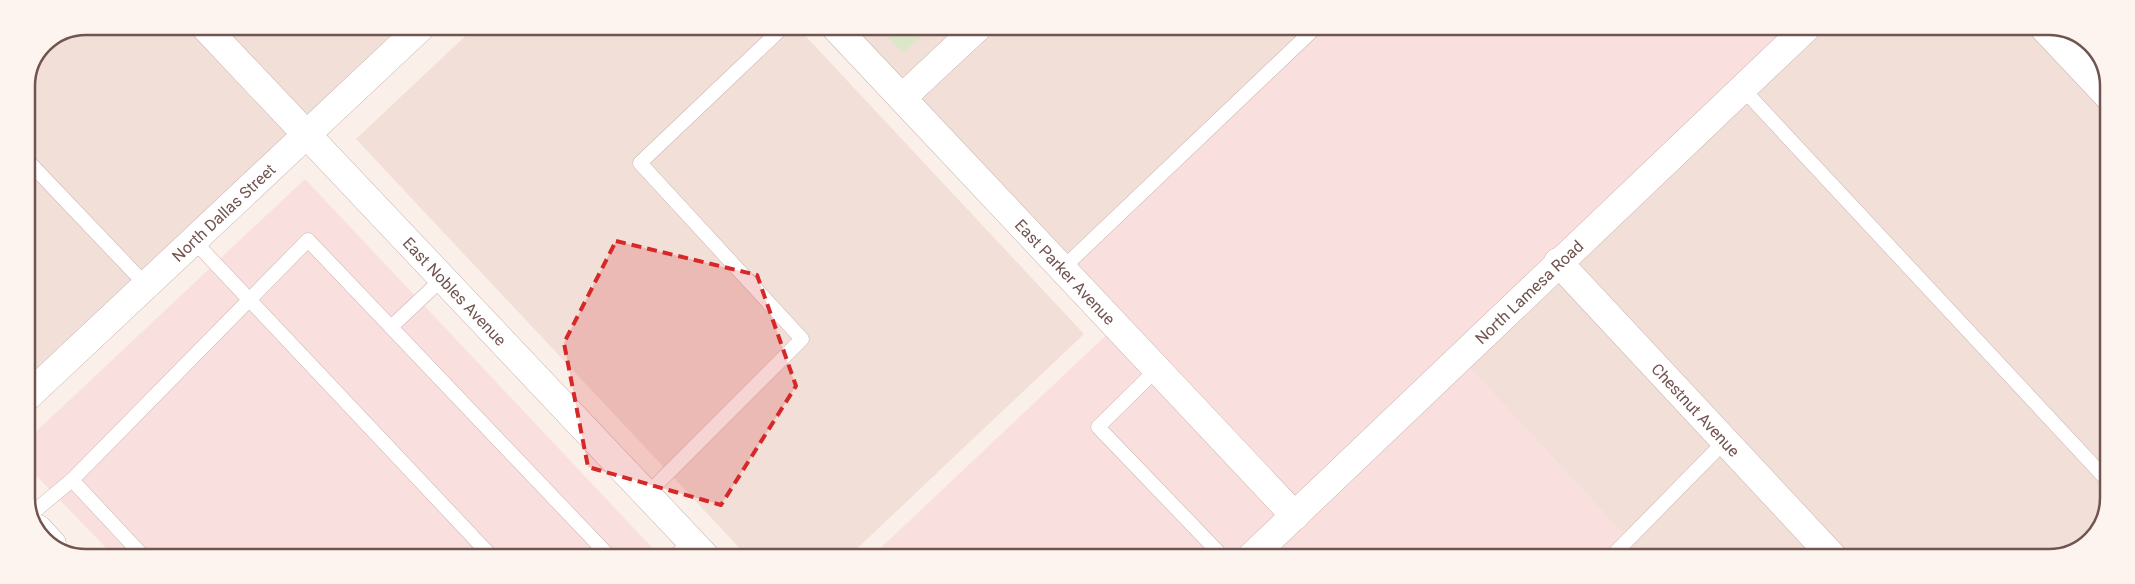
<svg xmlns="http://www.w3.org/2000/svg" width="2135" height="584" viewBox="0 0 2135 584" font-family="Roboto,sans-serif">
  <style>
    .residential { fill: #f1dfd8 }
    .commercial { fill: #f9dfde }
    .green { fill: #dce6c9 }
    .lines { fill: none; stroke-linecap: round; stroke-linejoin: round }
    .service-casing { stroke: #cbb5b0; stroke-width: 15 }
    .minor-casing { stroke: #cbb5b0; stroke-width: 29 }
    .tertiary-casing { stroke: #cbb5b0; stroke-width: 29 }
    .secondary-casing { stroke: #cfb6b1; stroke-width: 29 }
    .service { stroke: #fff; stroke-width: 14 }
    .minor { stroke: #fff; stroke-width: 28 }
    .tertiary { stroke: #fff; stroke-width: 28 }
    .secondary { stroke: #fff; stroke-width: 28 }
    .marked { fill: #d62828; fill-opacity: 0.2; stroke: #d62828; stroke-width: 4; stroke-dasharray: 10 6; stroke-linejoin: round }
    .labels { text-anchor: middle; dominant-baseline: central; stroke-width: 4; stroke-linejoin: round; paint-order: stroke }
    .street-label { font-size: 16px; fill: #715350; stroke: #fdf4ef }
    .rim { fill: none; stroke: #715350; stroke-width: 2.5 }
  </style>
  <rect width="100%" height="100%" fill="#faefe9"/>
  <g class="residential">
    <path d="M86,26l342,1 -402,378v-319l18,-42z"/>
    <path d="M475,27h322l287,307 -236,223 -101,-1 -391,-417z"/>
    <path d="M836,27h475l-247,239z"/>
    <path d="M1799,28h265l30,19 15,35 -2,431 -22,32 -36,13 -446,-1 22,-21 -168,-182z"/>
  </g>
  <g class="commercial">
    <path d="M1311,27l488,1 -342,326 168,182 -22,21h-732l247,-233 -54,-58z"/>
    <path d="M305,179l355,377h-546l-88,-91v-24z"/>
  </g>
  <path class="green" d="M878,27h53l-28,26z"/>
  <g class="lines">
    <defs>
      <g id="service">
        <path d="M1742,88l365,392"/>
        <path d="M26,159l120,126"/>
        <path d="M194,241l297,315"/>
        <path d="M1063,268l253,-241"/>
        <path d="M391,327l51,-48"/>
        <path d="M1157,369l-59,58 125,130"/>
        <path d="M647,494l155,-155 -162,-176 143,-136"/>
        <path d="M31,514l41,-34"/>
        <path d="M143,556l-71,-76 236,-240 301,316"/>
        <path d="M675,556l15,-14"/>
        <path d="M1611,557l114,-116"/>
      </g>
      <g id="minor">
        <path id="s1" d="M835,27l460,489"/>
        <path d="M2044,28l65,69"/>
        <path d="M902,98l76,-71"/>
        <path id="s2" d="M1558,262l276,296"/>
        <path id="s3" d="M26,398l395,-371"/>
        <path d="M38,529l14,15"/>
      </g>
      <g id="tertiary">
        <path id="s4" d="M204,26l501,530"/>
      </g>
      <g id="secondary">
        <path id="s5" d="M1251,557l555,-529"/>
      </g>
    </defs>
    <use href="#service" class="service-casing"/>
    <use href="#minor" class="minor-casing"/>
    <use href="#tertiary" class="tertiary-casing"/>
    <use href="#secondary" class="secondary-casing"/>
    <use href="#service" class="service"/>
    <use href="#minor" class="minor"/>
    <use href="#tertiary" class="tertiary"/>
    <use href="#secondary" class="secondary"/>
  </g>
  <path class="marked" d="M616,241l141,34 39,111 -75,119 -133,-38 -24,-124z"/>
  <g class="labels">
    <g class="street-label">
      <text stroke="none"><textPath href="#s3" startOffset="271">North Dallas Street</textPath></text>
      <text stroke="none"><textPath href="#s1" startOffset="336">East Parker Avenue</textPath></text>
      <text stroke="none"><textPath href="#s4" startOffset="365">East Nobles Avenue</textPath></text>
      <text stroke="none"><textPath href="#s5" startOffset="384">North Lamesa Road</textPath></text>
      <text stroke="none"><textPath href="#s2" startOffset="202">Chestnut Avenue</textPath></text>
    </g>
  </g>
  <path d="M0 0H2135V584H0ZM86 35H2049A51 51 0 0 1 2100 86V498A51 51 0 0 1 2049 549H86A51 51 0 0 1 35 498V86A51 51 0 0 1 86 35Z" fill="#fdf4ef" fill-rule="evenodd"/>
  <path class="rim" d="M86 35H2049A51 51 0 0 1 2100 86V498A51 51 0 0 1 2049 549H86A51 51 0 0 1 35 498V86A51 51 0 0 1 86 35Z"/>
</svg>
